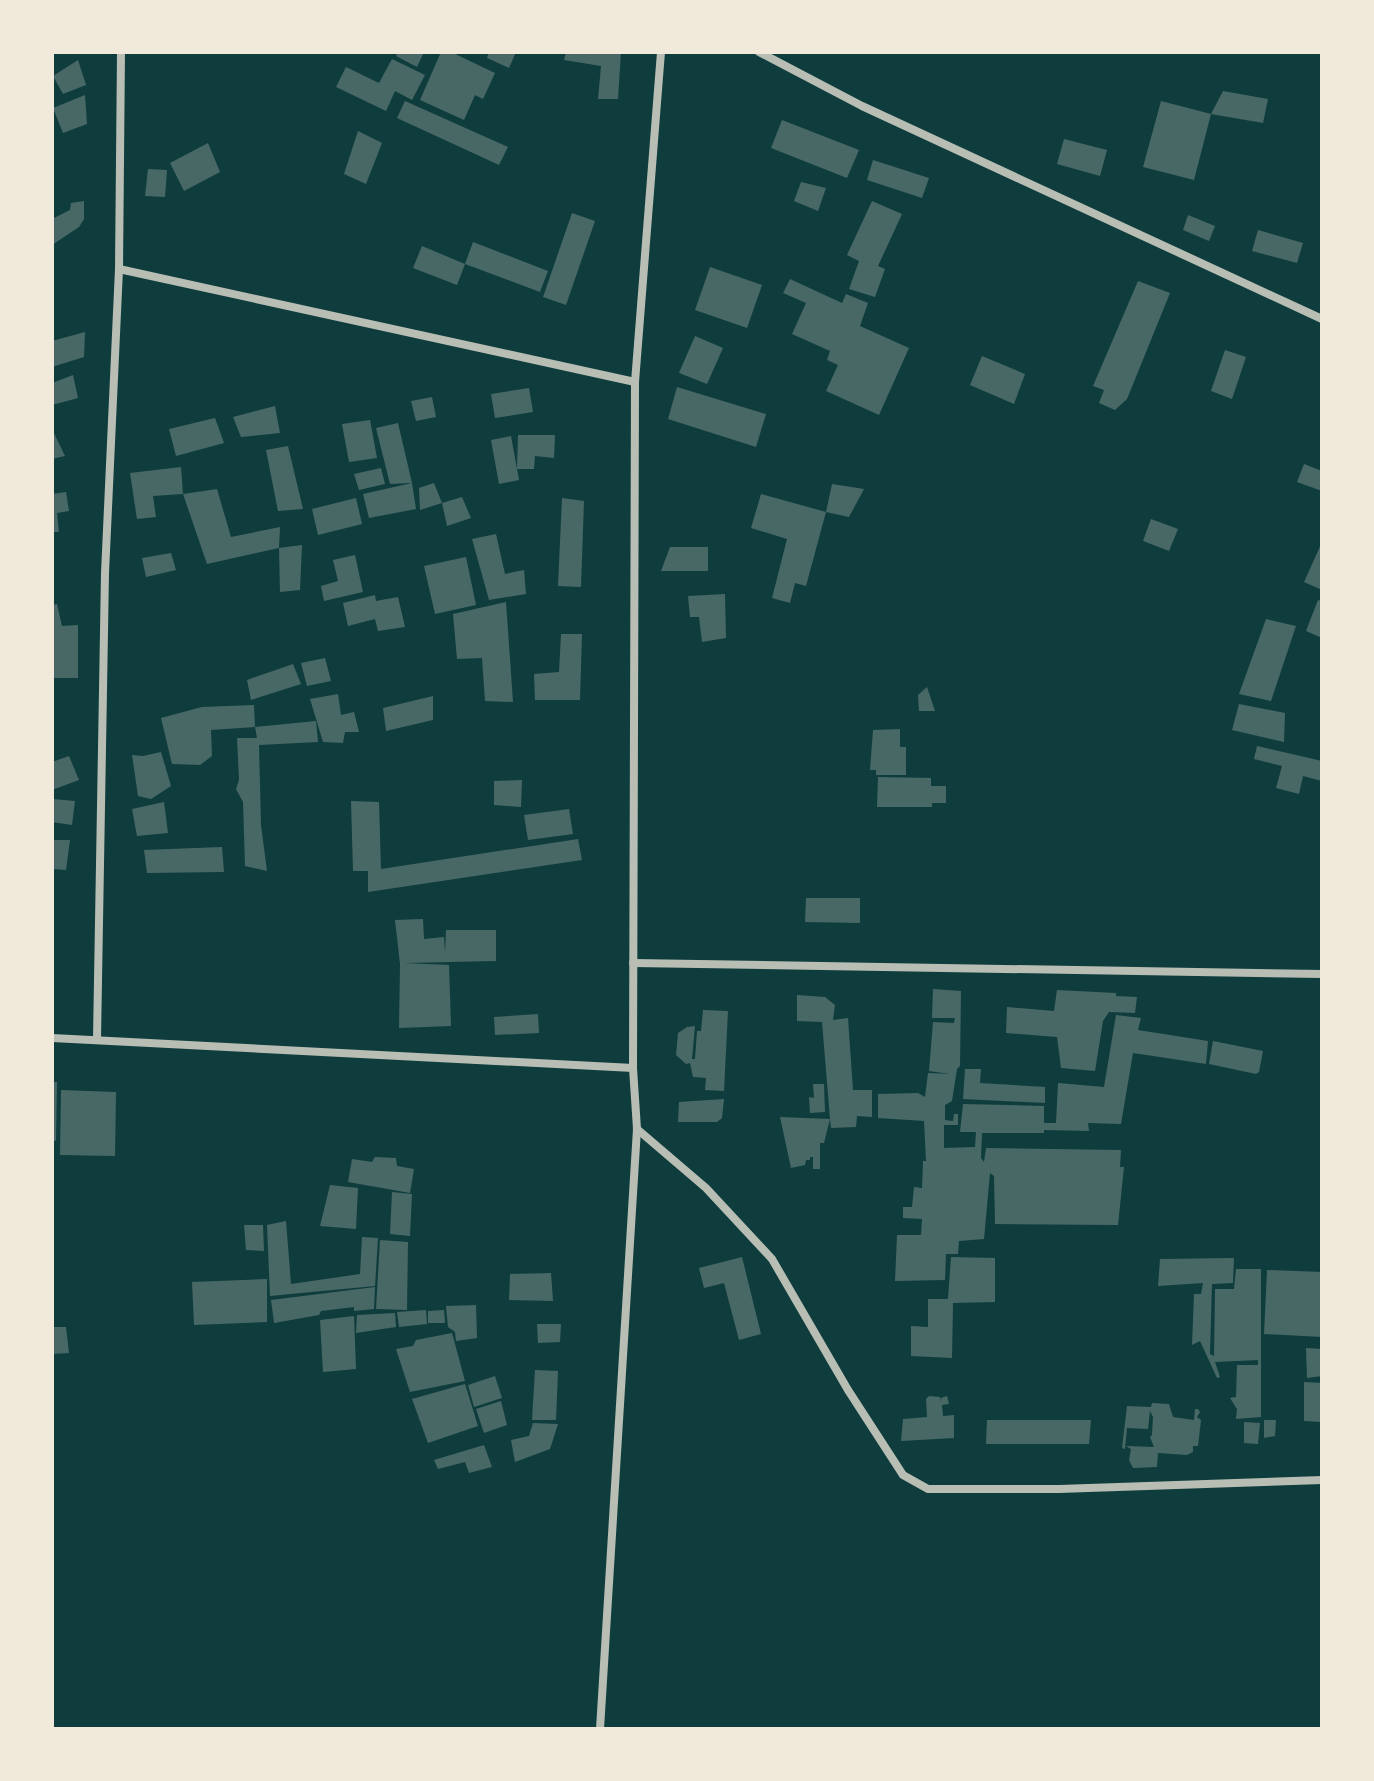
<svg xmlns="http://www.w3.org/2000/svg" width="1374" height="1781" viewBox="0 0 1374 1781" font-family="'PT Serif',serif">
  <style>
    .building { fill: #486865 }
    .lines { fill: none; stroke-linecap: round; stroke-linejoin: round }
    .minor { stroke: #b8beb3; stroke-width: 8 }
  </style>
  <rect width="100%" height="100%" fill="#0f3d3e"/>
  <g class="building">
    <path d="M398,52h26l-7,15 -21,-11z"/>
    <path d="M441,52h10l44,21 -12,26 -8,-4 -11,25 -44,-20z"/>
    <path d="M489,52h27l-7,16 -22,-10z"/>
    <path d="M566,52h55l-3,47h-20l3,-33 -37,-6z"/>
    <path d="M392,59l33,16 -13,25 -17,-9 -9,20 -50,-24 10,-20 33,16z"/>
    <path d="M78,60l8,25 -23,9 -10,-18z"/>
    <path d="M1223,91l45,8 -5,24 -52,-9 -17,66 -51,-13 18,-66 50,13z"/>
    <path d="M85,95l2,29 -24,9 -10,-25z"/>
    <path d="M405,101l103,46 -9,18 -102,-47z"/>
    <path d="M782,120l77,30 -12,28 -76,-30z"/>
    <path d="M358,131l24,12 -16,41 -22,-10z"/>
    <path d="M1064,139l43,11 -7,26 -43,-12z"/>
    <path d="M208,143l12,29 -36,19 -14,-28z"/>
    <path d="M873,160l56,18 -7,20 -55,-18z"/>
    <path d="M148,169l19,1 -2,27 -20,-1z"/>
    <path d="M801,182l25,6 -8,23 -24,-10z"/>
    <path d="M84,201v18l-5,8 -27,18v-26l18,-9 1,-7z"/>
    <path d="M872,201l30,13 -24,52 7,3 -10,28 -26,-8 10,-28 -12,-6z"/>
    <path d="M572,213l23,8 -29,84 -23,-8z"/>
    <path d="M1188,215l27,11 -6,15 -26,-11z"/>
    <path d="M1258,230l45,13 -6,20 -45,-12z"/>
    <path d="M473,242l75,29 -8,21 -75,-28z"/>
    <path d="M422,246l43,18 -8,21 -44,-17z"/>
    <path d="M710,267l52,18 -15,43 -52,-18z"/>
    <path d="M790,279l52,24 4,-9 22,9 -8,23 49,22 -30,67 -53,-24 12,-26 -11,-5 3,-9 -38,-17 14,-31 -23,-10z"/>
    <path d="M1138,281l32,12 -43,106 -12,11 -16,-7 5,-13 -11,-4z"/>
    <path d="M85,332l-1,25 -32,10v-26z"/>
    <path d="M695,336l28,12 -16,36 -28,-11z"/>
    <path d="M1225,350l21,7 -14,42 -21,-8z"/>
    <path d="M982,356l43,18 -11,30 -44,-19z"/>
    <path d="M73,375l5,23 -26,7v-22z"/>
    <path d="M677,387l89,27 -10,33 -88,-28z"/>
    <path d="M529,388l4,24 -38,6 -4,-24z"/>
    <path d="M432,397l4,20 -20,4 -5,-20z"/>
    <path d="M275,406l5,27 -39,4 -8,-20z"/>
    <path d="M215,418l9,25 -48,13 -7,-27z"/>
    <path d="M370,420l7,38 -28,4 -7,-38z"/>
    <path d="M398,423l14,60 -22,1 -14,-56z"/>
    <path d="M52,429l13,27 -13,3z"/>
    <path d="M518,435h37l-1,23 -19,-2 -1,13h-17l2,11 -20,4 -8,-44 20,-4 6,33z"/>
    <path d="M288,446l15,63 -25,2 -12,-61z"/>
    <path d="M1304,464l18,7v20l-25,-9z"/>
    <path d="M181,467l2,27 34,-5 14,48 49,-10 -1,21 -72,16 -24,-70 -30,2 3,21 -19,2 -7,-46z"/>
    <path d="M381,468l4,16 -26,6 -5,-16z"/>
    <path d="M412,483l4,26 -47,9 -6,-24z"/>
    <path d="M434,483l8,20 -22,7 -1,-22z"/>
    <path d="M832,484l32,5 -15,28 -23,-5z"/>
    <path d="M66,492l3,19 -12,2 2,19h-7v-38z"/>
    <path d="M761,494l65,18 -20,74 -11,-3 -5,20 -18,-5 15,-59 -36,-11z"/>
    <path d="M462,497l9,21 -24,8 -5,-23z"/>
    <path d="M356,498l6,26 -44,11 -6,-26z"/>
    <path d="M562,498l22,3 -3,86 -23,-1z"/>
    <path d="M1151,519l27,10 -9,22 -26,-10z"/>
    <path d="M496,534l9,40 19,-4 2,24 -37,6 -17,-61z"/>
    <path d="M1322,542v48l-18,-8z"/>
    <path d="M302,545l-2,45 -20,2 -1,-44z"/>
    <path d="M670,547h38v24h-47z"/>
    <path d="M171,553l5,17 -30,7 -4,-19z"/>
    <path d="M355,555l8,37 -39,9 -3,-15 17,-5 -5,-21z"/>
    <path d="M466,557l10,48 -41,9 -11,-48z"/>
    <path d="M725,594l1,44 -24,4 -3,-25h-9l-2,-21z"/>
    <path d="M375,595l1,6 22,-4 7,30 -27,4 -3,-12 -27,7 -5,-23z"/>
    <path d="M1318,600l4,1v37l-16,-7z"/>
    <path d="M506,602l7,100 -28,-1 -3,-43 -25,1 -4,-45z"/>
    <path d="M57,604l5,22 16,-1v53h-26v-73z"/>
    <path d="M1266,619l30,7 -25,75 -32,-7z"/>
    <path d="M561,634h21l-2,66h-45l-1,-26 25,-2z"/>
    <path d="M325,658l6,23 -24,5 -6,-23z"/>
    <path d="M293,664l8,20 -50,16 -4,-20z"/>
    <path d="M927,687l8,24h-16l-1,-16z"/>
    <path d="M338,694l3,21 13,-3 5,20h-14l-2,11 -20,-1 -13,-43z"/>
    <path d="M433,696v24l-47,11 -3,-23z"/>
    <path d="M1239,704l46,9 -1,29 -52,-12z"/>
    <path d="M254,705l1,22 -44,3 1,26 -12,9 -28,-1 -11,-46 41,-11z"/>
    <path d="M316,721l2,21 -59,3 2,80 6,46 -22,-5 -2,-64 -7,-13 3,-9 -2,-42h20l-2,-11z"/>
    <path d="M900,729v18h6v28h-30v-5h-6l3,-40z"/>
    <path d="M1257,746l65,15v20l-19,-5 -4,18 -23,-6 6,-22 -28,-7z"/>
    <path d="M161,752l10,34 -20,13 -13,-3 -6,-41 11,1z"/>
    <path d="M69,756l10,24 -27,10v-28z"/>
    <path d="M878,777l53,1v8h15v17h-14v4h-55z"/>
    <path d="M522,780l-1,27 -27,-2v-24z"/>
    <path d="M53,799l22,2 -3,24 -20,-3z"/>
    <path d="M351,801l28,1 2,67 197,-30 4,21 -214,32v-21h-15z"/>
    <path d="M164,802l4,31 -31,3 -5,-27z"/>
    <path d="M569,809l4,25 -45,6 -4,-25z"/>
    <path d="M52,840h18l-4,30 -14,-1z"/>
    <path d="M222,847l2,25 -77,1 -3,-23z"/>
    <path d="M806,898h54v25l-55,-1z"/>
    <path d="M423,919l1,20 20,-2 1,15 1,-22h50v31l-92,2 45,2 2,61 -52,2 1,-64 -5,-44z"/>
    <path d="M933,989l28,2 -1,75 -3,3 -5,32 -7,4v15l8,1 1,-7h4v11h-14v23l31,-1 1,-15h-16l3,-28 81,2v17h12l2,-40 46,4 12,-72 25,3 -3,12 70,11 -2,23 -73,-11 -12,71 -33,-1 1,8 -45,-1v3h-62l-1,25 3,4 2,-14 135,2 -1,17h4l-6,58 -123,-1 -1,-48 -4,-3 -6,66 -25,2 -1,13h-12l-1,26 -50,1 2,-46h24l1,-16 -19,-1v-11h9l2,-20 8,1 1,-27h3l-2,-40 -46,-3v-24l40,-1 7,4 3,-24 22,1 -21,-3 4,-49 21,1 1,-5h-23z"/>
    <path d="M1057,990l59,3v3l21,1 -2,16 -26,-1 -6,9 -8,50 -34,-3 -4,-31 -51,-4 1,-26 47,4z"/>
    <path d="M797,995l28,2 10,8 -2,15 15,-2 5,72h19v27l-15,-1 -1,11 -25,1 -1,-9 -6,24h-4v26h-7v-12h-3v3h-4l-1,5 -14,3 -11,-51 50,2 -8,-97 -25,-1z"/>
    <path d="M703,1010l25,1 -4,80 -19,-1 1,-12 -13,-1 -3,-14 -4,1 -10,-9 2,-22 9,-6 8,-1 -3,33h3l2,-28h4z"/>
    <path d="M538,1014l1,19 -44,2 -1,-18z"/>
    <path d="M1213,1041l50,10 -4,21 -3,2 -47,-10z"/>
    <path d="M965,1069h16l-1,14 65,4v16l-82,-4z"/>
    <path d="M52,1082h5l-1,59 -4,-1z"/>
    <path d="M813,1084h11l1,28 -15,1 -1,-16 5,1z"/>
    <path d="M61,1090l55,2 -1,64 -55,-1z"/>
    <path d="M724,1099l-2,19 -5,4h-39l1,-20z"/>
    <path d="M375,1157l21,1 1,8 17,3 -4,24 -62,-11 4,-23 20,3z"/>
    <path d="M330,1185l28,3 -2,41 -36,-3z"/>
    <path d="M392,1192l20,2 -2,42 -20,-2z"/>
    <path d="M286,1221l5,63 69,-10 2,-37 16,1 -3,48 -105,10 -3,-71z"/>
    <path d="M244,1225h19l1,26 -18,-1z"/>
    <path d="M380,1240l28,2 -1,68 -31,-1z"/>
    <path d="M742,1257l19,77 -22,6 -15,-57 -20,5 -5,-20z"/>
    <path d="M951,1257l44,1v44l-42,1 -1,55 -41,-2v-30l17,1v-28h20z"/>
    <path d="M1234,1258l-1,25 -21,1 -2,70 4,2 1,-67h19l2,-20h25v148l-25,2 1,-10 -7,-11 6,-1 1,-32h21v-5l-43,2 5,15 -3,1 -17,-37 -8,4 2,-51h7l2,-11 -45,3 2,-27z"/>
    <path d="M1267,1270l55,2v65l-58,-3z"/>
    <path d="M551,1273l2,28 -44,-1 1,-26z"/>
    <path d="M267,1279v43l-73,3 -2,-43z"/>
    <path d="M375,1287l-1,22 -20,2v-4l-33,4 -2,4 -45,8 -3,-23z"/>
    <path d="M476,1305l1,33 -21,3 -1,-9 -7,-5 -2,-21z"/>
    <path d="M426,1310l1,14 -28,3 -2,-15z"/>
    <path d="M444,1310l1,13h-17v-12z"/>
    <path d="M395,1313l1,14 -40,6 1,-18z"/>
    <path d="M354,1316l2,53 -33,3 -3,-52z"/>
    <path d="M537,1324h24l-1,18 -22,1z"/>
    <path d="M52,1327h14l3,26 -17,1z"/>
    <path d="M452,1333l13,48 -55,11 -14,-43 17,-3 3,-6z"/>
    <path d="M1306,1348l16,1v27l-15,2z"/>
    <path d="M535,1370l23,1 -2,49h-24z"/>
    <path d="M495,1376l7,22 -28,9 -6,-22z"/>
    <path d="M1304,1382l18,1v39l-18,-1z"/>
    <path d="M465,1384l13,42 -50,17 -16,-44z"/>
    <path d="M929,1396l11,1 1,4v-3l6,-2 2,8 -7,1 1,11 11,-1v23l-53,3 2,-22 24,-2 -1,-18z"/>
    <path d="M501,1401l6,24 -23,8 -8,-24z"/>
    <path d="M1152,1403l17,1 4,13 21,3 1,-11h3l2,3 -3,5 4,3 -3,26h-5v6l-6,3 -29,-2 -1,14 -24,1 -4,-8 2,-11 -5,-3 28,1 -4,-10 2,-2 1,-18 -3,-6 -2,18 -21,-1 -2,21 -3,-1 5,-42 24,1z"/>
    <path d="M987,1420h104l-2,24h-103z"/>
    <path d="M1264,1420h12l-1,16 -11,2z"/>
    <path d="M1244,1422l16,1 -2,21 -14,-1z"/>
    <path d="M533,1423l25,1 -8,25 -35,13 -4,-22 18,-4z"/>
    <path d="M484,1445l8,22 -23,6 -4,-11 -27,7 -4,-9z"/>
  </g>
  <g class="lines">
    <g class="minor">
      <path d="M759,52l103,54 460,213"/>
      <path d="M119,269l516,113"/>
      <path d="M633,963l689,11"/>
      <path d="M52,1038l581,30"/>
      <path d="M97,1039l8,-466 14,-304 2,-217"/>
      <path d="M637,1129l69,59 66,71 76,131 55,85 25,14h131l263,-9"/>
      <path d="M600,1729l37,-600 -4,-61 2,-686 26,-330"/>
    </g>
  </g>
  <rect width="1374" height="1781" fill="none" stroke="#f1e9da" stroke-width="108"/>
</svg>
